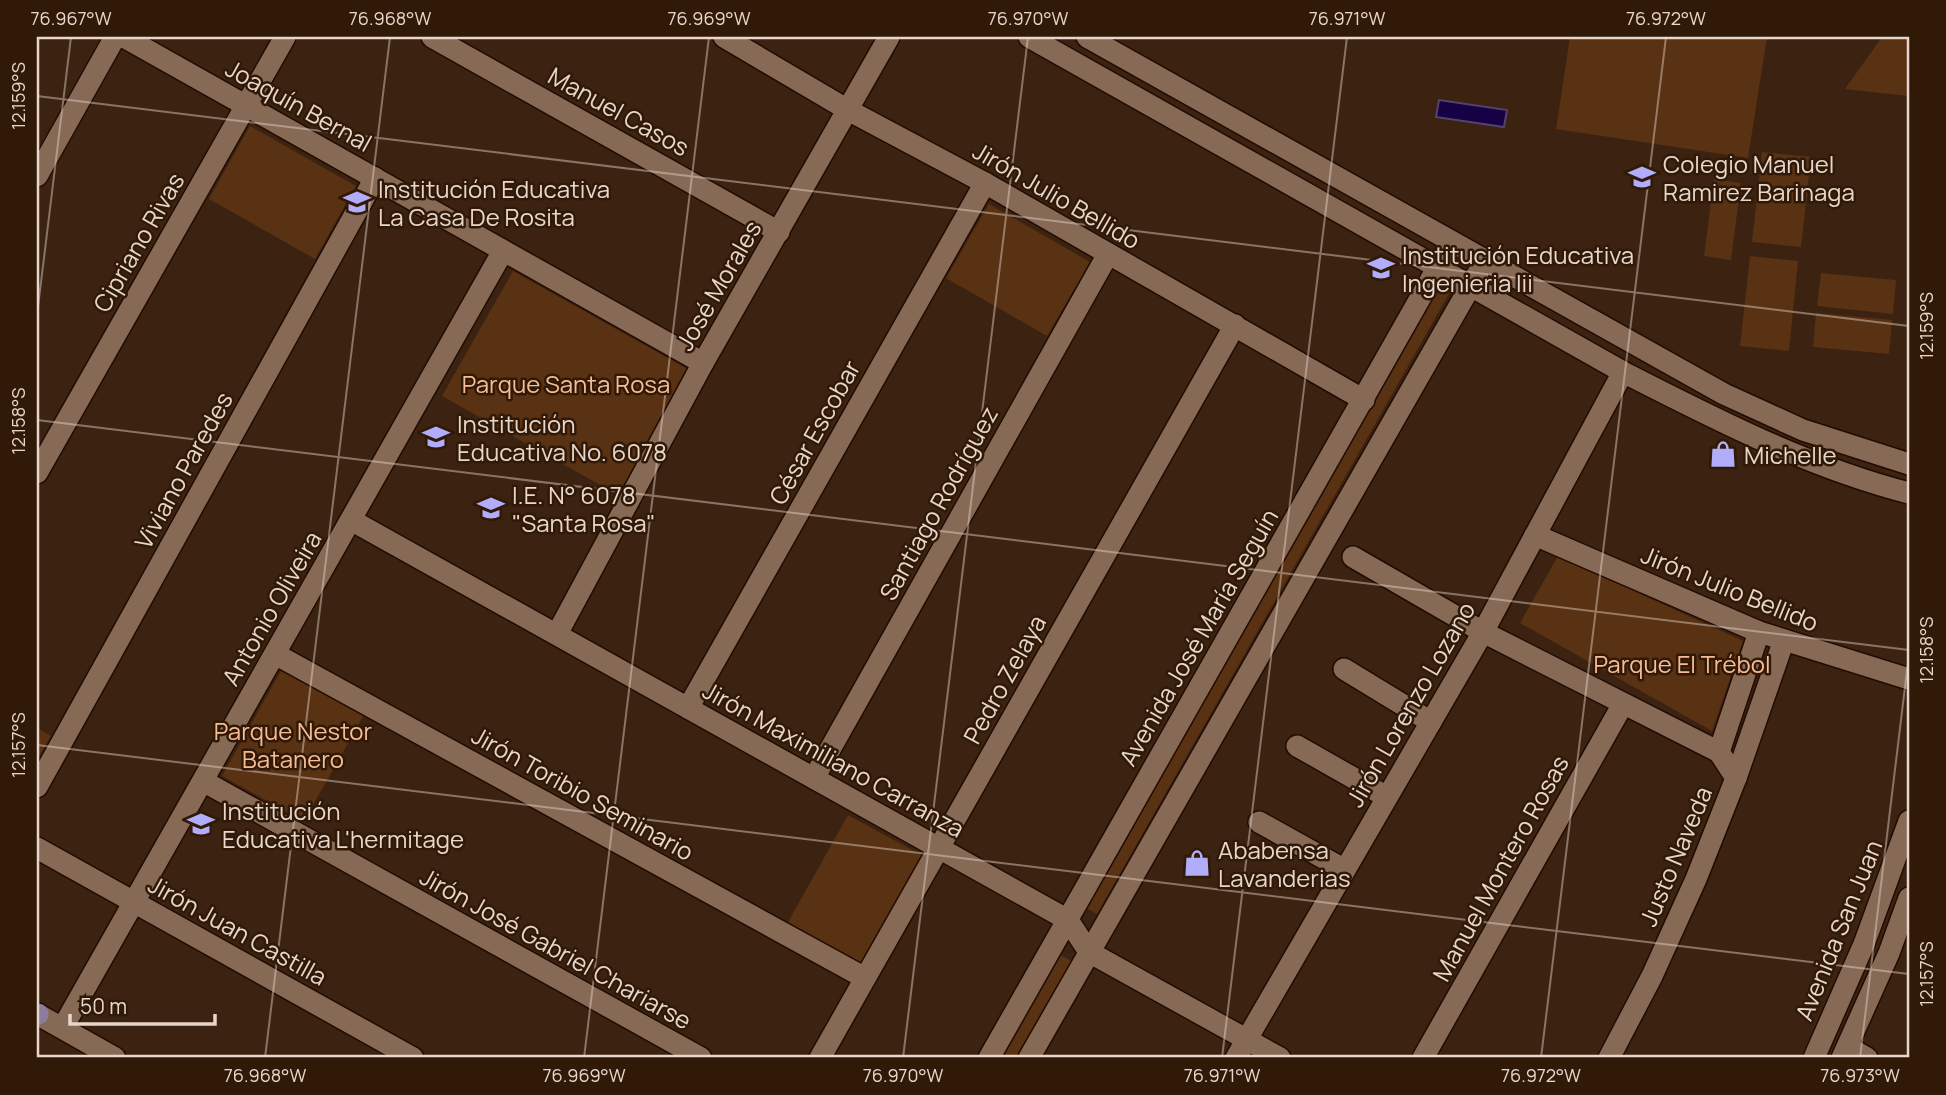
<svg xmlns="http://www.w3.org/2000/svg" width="1946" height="1095" viewBox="0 0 1946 1095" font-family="Manrope,sans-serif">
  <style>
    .green { fill: #593113 }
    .water { fill: #160144; stroke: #54416c; stroke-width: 2 }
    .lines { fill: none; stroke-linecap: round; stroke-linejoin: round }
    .street-casing { stroke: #220b00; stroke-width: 24 }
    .secondary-casing { stroke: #220b00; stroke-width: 24 }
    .primary-casing { stroke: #220b00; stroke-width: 24 }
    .street { stroke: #876a56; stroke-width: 21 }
    .secondary { stroke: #876a56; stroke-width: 21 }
    .primary { stroke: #8b7e9c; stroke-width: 21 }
    .ticks { fill: none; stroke: #e6d6cb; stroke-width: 2; stroke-opacity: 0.45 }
    .labels { text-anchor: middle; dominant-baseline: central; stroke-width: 5; stroke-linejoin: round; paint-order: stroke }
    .street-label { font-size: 24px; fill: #e6d6cb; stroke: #311907 }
    .poi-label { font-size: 24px; fill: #e6d6cb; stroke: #311907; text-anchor: start }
    .park-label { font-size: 24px; fill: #f7bc95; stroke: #311907 }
    .neatline { fill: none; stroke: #e6d6cb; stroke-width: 2.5 }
    .ticks-label { font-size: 18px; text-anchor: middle; fill: #e6d6cb }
  </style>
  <rect width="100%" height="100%" fill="#3c2311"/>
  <g class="green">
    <path d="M1570,37h197l-19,121 -192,-29z"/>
    <path d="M1882,37h27v59l-64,-7z"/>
    <path d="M250,126l106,60 -41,73 -106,-60z"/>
    <path d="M1762,152l49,5 -10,90 -49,-5z"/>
    <path d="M1714,179l27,4 -10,77 -27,-4z"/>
    <path d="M989,204l101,58 -43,74 -101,-58z"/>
    <path d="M1750,256l48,5 -9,90 -49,-5z"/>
    <path d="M513,271l176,99 -71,125 -176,-99z"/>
    <path d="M1821,273l75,7 -3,34 -76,-8z"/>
    <path d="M1439,285l11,7 -353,622 -14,-8z"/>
    <path d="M1816,313l76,7 -3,34 -76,-7z"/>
    <path d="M1558,556l185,85 -31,90 -192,-108z"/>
    <path d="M283,667l82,46 -61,108 -82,-45z"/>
    <path d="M37,728l14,8 -14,24z"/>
    <path d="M848,815l75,41 -61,109 -75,-41z"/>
    <path d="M1061,955l12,7 -55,96h-16z"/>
  </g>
  <path class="water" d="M1439,100l68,10 -3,17 -68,-10z"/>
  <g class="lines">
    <defs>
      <g id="street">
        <path d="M124,37l579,326"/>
        <path d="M432,37l347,195"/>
        <path d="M724,37l124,73 137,73 379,217"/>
        <path d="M37,176l78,-139"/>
        <path d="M37,473l248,-436"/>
        <path d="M351,520l717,400 21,32 191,106"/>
        <path d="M1535,535l224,97 150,47"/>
        <path d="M1353,557l130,75 236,120"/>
        <path d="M557,634l146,-271 186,-326"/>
        <path d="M275,654l590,324"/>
        <path d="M1344,669l87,53"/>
        <path d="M688,708l297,-525"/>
        <path d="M1297,746l90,51"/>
        <path d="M814,778l294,-524"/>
        <path d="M1736,778l48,-138"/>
        <path d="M203,781l498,277"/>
        <path d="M37,787l338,-609"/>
        <path d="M1259,822l86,48"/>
        <path d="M37,848l376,210"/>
        <path d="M63,1027l440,-776"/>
        <path d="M1848,1047l19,11"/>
        <path d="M820,1058l415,-733"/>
        <path d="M1236,1058l247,-426 140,-260"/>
        <path d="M1423,1058l200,-354"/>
        <path d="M1609,1058l43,-82 44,-97 40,-101 -17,-26 40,-120"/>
      </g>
      <g id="secondary">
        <path d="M1029,37l594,335c92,47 185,95 286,121"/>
        <path d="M1087,37l637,357 79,36 106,34"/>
        <path d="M37,1014l78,44"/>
        <path d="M989,1058l463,-816"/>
        <path d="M1029,1058l449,-785"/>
        <path d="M1814,1058l50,-114 45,-123"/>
        <path d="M1842,1058l47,-105 20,-55"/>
      </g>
      <path id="primary" d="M37,1014h1"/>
    </defs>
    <use href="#street" class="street-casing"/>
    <use href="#secondary" class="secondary-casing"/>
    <use href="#primary" class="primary-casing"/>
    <use href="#street" class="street"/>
    <use href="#secondary" class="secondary"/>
    <use href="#primary" class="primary"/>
  </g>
  <path class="ticks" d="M37,96l1872,230M37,315l34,-278M37,420l1872,230M37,745l1872,229M265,1058l125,-1021M584,1058l125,-1021M903,1058l125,-1021M1222,1058l125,-1021M1541,1058l125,-1021M1860,1058l49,-404"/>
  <defs>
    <symbol id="school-bare" viewBox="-9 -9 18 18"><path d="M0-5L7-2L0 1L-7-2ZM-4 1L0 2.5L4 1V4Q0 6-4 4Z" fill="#b1adfa" stroke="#311907" stroke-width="2.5" paint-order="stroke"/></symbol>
    <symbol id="shop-bare" viewBox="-9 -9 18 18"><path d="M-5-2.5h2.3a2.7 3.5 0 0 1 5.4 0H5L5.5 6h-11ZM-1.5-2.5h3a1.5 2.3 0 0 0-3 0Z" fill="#b1adfa" stroke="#311907" stroke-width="2.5" paint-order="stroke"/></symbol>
  </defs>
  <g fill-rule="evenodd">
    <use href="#school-bare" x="1623" y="158" width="38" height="38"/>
    <use href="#school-bare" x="338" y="183" width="38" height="38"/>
    <use href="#school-bare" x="1362" y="249" width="38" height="38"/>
    <use href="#school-bare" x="417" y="418" width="38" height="38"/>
    <use href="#shop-bare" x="1704" y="435" width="38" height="38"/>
    <use href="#school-bare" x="472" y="489" width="38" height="38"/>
    <use href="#school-bare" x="182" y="805" width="38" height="38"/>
    <use href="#shop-bare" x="1178" y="844" width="38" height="38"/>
  </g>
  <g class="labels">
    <g class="street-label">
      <text transform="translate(299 105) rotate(29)">Joaquín Bernal</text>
      <text transform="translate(619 111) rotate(29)">Manuel Casos</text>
      <text transform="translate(1057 195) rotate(30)">Jirón Julio Bellido</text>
      <text transform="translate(138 242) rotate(-60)">Cipriano Rivas</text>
      <text transform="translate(718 285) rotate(-60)">José Morales</text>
      <text transform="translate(814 432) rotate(-61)">César Escobar</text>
      <text transform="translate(183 470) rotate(-61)">Viviano Paredes</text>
      <text transform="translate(938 503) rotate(-61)">Santiago Rodríguez</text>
      <text transform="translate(1730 588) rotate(22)">Jirón Julio Bellido</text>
      <text transform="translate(271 608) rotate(-60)">Antonio Oliveira</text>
      <text transform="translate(1198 637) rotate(-60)">Avenida José María Seguín</text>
      <text transform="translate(1004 679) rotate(-61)">Pedro Zelaya</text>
      <text transform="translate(1410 704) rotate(-60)">Jirón Lorenzo Lozano</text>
      <text transform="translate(834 759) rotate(29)">Jirón Maximiliano Carranza</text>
      <text transform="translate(583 793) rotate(29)">Jirón Toribio Seminario</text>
      <text transform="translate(1675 856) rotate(-67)">Justo Naveda</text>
      <text transform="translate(1500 868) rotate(-61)">Manuel Montero Rosas</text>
      <text transform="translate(238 930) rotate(29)">Jirón Juan Castilla</text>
      <text transform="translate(1838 930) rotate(-68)">Avenida San Juan</text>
      <text transform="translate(556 948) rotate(29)">Jirón José Gabriel Chariarse</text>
    </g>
    <g class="poi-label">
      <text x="1663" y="163">Colegio Manuel<tspan x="1663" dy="28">Ramirez Barinaga</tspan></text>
      <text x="378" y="188">Institución Educativa<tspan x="378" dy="28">La Casa De Rosita</tspan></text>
      <text x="1402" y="254">Institución Educativa<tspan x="1402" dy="28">Ingenieria Iii</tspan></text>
      <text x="457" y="423">Institución<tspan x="457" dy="28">Educativa No. 6078</tspan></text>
      <text x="1744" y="454">Michelle</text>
      <text x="512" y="494">I.E. N° 6078<tspan x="512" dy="28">"Santa Rosa"</tspan></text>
      <text x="222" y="810">Institución<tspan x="222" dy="28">Educativa L'hermitage</tspan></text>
      <text x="1218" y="849">Ababensa<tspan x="1218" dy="28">Lavanderias</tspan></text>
    </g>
    <g class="park-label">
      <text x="566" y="383">Parque Santa Rosa</text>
      <text x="1682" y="663">Parque El Trébol</text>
      <text x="293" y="730">Parque Nestor<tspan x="293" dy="28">Batanero</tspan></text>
    </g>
  </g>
  <rect width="1946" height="1095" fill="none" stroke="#311907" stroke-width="77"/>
  <path d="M70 1014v10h145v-10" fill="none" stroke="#e6d6cb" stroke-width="3.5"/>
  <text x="80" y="1014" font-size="21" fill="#e6d6cb" stroke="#311907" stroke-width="5" paint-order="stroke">50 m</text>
  <rect x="38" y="38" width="1870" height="1018" class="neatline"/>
  <g class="ticks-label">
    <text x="71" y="25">76.967°W</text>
    <text x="390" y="25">76.968°W</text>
    <text x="709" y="25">76.969°W</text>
    <text x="1028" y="25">76.970°W</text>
    <text x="1347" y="25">76.971°W</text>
    <text x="1666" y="25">76.972°W</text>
    <text transform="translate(19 96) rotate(-90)" y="6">12.159°S</text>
    <text transform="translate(1927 326) rotate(-90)" y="6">12.159°S</text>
    <text transform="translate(19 421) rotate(-90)" y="6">12.158°S</text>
    <text transform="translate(1927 650) rotate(-90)" y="6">12.158°S</text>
    <text transform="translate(19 745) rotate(-90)" y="6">12.157°S</text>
    <text transform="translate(1927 974) rotate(-90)" y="6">12.157°S</text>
    <text x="265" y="1082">76.968°W</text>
    <text x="584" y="1082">76.969°W</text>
    <text x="903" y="1082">76.970°W</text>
    <text x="1222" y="1082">76.971°W</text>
    <text x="1541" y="1082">76.972°W</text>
    <text x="1860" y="1082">76.973°W</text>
  </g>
</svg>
